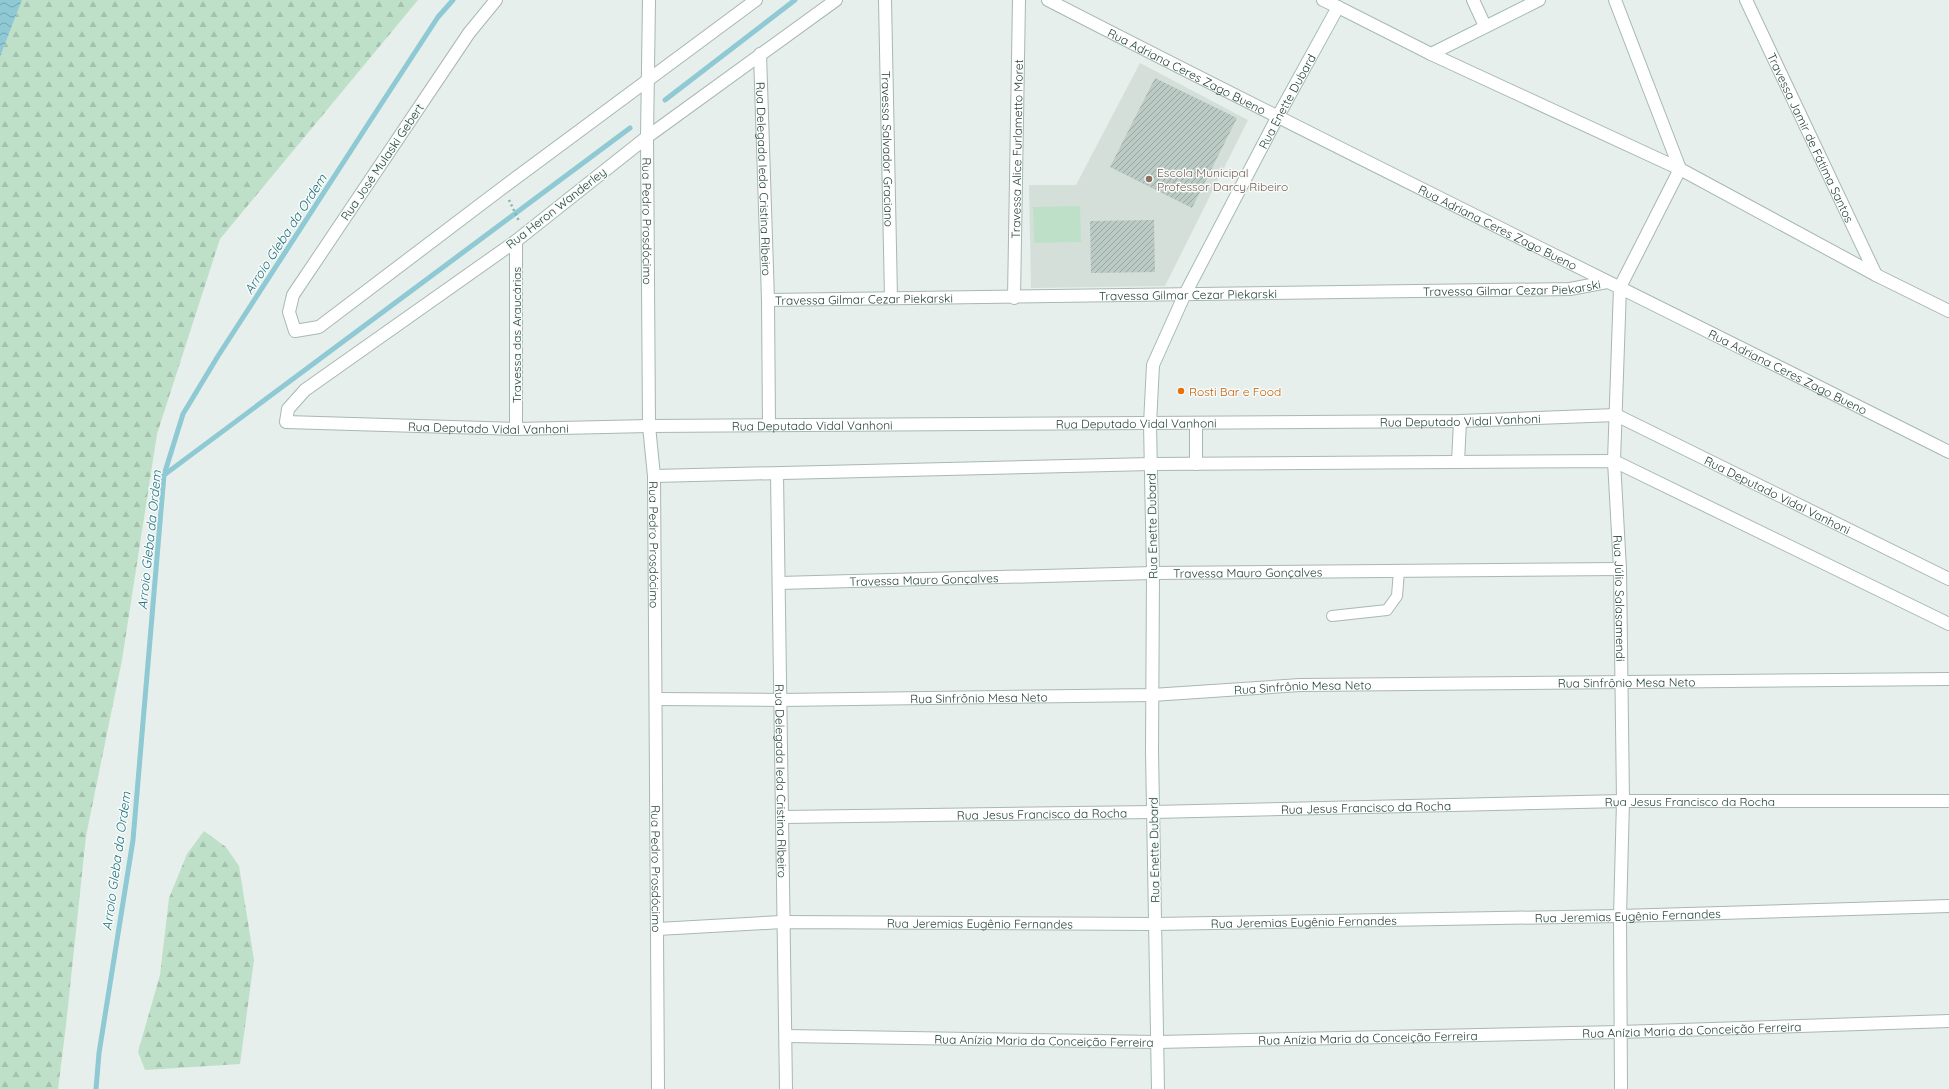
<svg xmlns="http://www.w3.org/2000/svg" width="1949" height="1089" viewBox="0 0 1949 1089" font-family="Quicksand,sans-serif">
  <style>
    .built { fill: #d4dfda }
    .green { fill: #bfe0c8 }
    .forest { fill: url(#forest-firs) }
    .water { fill: url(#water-waves) }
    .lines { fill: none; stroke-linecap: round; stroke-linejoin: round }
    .stream { stroke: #8ec9d4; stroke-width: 5 }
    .building { fill: url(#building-hatch) }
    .lane-casing { stroke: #a8b8b2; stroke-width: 12 }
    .street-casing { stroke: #a8b8b2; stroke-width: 14 }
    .secondary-casing { stroke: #a4bbb3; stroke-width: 14 }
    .path { stroke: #86b3a5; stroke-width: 2.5; stroke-dasharray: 2 3; stroke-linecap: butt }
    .lane { stroke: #fff; stroke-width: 10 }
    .street { stroke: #fff; stroke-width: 12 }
    .secondary { stroke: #fff; stroke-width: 12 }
    .education-dot { fill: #8d6e63; stroke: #f7fbf9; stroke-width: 1.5 }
    .food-dot { fill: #e8710a; stroke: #f7fbf9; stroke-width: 1.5 }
    .labels { text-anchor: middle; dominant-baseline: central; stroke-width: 3; stroke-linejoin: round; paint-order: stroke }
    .street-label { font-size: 12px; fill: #24423a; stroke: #f7fbf9 }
    .education-label { font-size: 12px; fill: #785e54; stroke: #f7fbf9; text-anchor: start }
    .food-label { font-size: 12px; fill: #c56008; stroke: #f7fbf9; text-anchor: start }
    .water-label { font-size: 13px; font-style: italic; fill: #1c6f80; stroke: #f7fbf9 }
  </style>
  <defs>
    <pattern id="forest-firs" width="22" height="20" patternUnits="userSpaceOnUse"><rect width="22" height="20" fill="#bfe0c8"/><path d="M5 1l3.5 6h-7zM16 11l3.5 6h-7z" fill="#a4c1ad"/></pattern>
    <pattern id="water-waves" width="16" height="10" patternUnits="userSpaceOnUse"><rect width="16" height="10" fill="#8ec9d4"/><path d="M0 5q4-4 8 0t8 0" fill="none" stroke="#74a5ad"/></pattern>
    <pattern id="building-hatch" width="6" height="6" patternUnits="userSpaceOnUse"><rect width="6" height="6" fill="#bbcac4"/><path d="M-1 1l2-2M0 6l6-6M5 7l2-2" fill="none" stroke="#98a6a0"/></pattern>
  </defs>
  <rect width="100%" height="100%" fill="#e6efeb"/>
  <path class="built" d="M1140,63l108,57 -83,166 -134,2 -2,-103h47z"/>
  <path class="green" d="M1080,206l1,36 -47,1 -1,-36z"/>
  <g class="forest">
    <path d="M22,0h396l-198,239 -63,195 -35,226 -36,176 -20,189 -8,64h-58v-1032z"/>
    <path d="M204,831l22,16 13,19 15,94 -14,104 -95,6 -7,-18 22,-77 9,-77 18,-44z"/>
  </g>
  <path class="water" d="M0,0h22l-22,57z"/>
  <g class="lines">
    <g class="stream">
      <path d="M665,100l130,-100"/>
      <path d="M164,475l466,-347"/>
      <path d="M96,1089l3,-36 34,-213 31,-365 19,-61 35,-58 156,-241 64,-98 15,-17"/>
    </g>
  </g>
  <g class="building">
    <path d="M1155,78l82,40 -45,90 -82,-41z"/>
    <path d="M1154,220l1,52 -64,1 -1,-52z"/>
  </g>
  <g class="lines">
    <defs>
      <path id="lane" d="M1332,616l55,-6 10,-14 2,-25"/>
      <g id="street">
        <path d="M496,0l-27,33 -176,262 -4,17 6,19 24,-4 182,-138 255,-189"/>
        <path id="s1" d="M649,0l-2,137 2,289 5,50 4,613"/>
        <path id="s2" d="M836,0l-189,137 -131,104 -211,149 -17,19 -2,13 230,7 133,-3 811,-5 156,-6 333,164"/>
        <path id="s3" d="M885,0l6,298"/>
        <path id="s4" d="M1048,0c299,154 601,301 901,452"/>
        <path d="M1323,0l15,7"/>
        <path d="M1473,0l12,26"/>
        <path id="s5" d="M1615,0l65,169 -60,118 -6,174 6,108 3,232 -3,115 1,173"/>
        <path id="s6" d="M1746,0l130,275"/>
        <path id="s7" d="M760,54l8,246 1,125"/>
        <path d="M1431,54l249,115 196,106 73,36"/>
        <path d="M516,241v188"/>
        <path id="s8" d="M1014,298l5,-298"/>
        <path id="s9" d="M768,300l802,-11 37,-7"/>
        <path d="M1196,424v40"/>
        <path d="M1458,462l2,-41"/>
        <path id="s10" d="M777,474l9,615"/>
        <path d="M654,476l497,-12 463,-3 335,163"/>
        <path id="s11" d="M779,583l374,-10 467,-4"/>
        <path id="s12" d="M656,699l125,1 371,-5 148,-10 649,-6"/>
        <path id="s13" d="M783,817l370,-5 470,-11h326"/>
        <path id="s14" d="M658,929l124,-7 373,2 465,-8 329,-10"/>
        <path id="s15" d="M786,1036l371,6 463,-10 329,-11"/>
      </g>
      <g id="secondary">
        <path id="s16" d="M1158,1089l-6,-338 1,-178 -3,-149 3,-59 31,-69 93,-178 61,-111 93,47 108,-54"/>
      </g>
    </defs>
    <use href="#lane" class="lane-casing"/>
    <use href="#street" class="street-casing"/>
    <use href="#secondary" class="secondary-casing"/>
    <path class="path" d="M509,200l10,21"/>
    <use href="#lane" class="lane"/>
    <use href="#street" class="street"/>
    <use href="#secondary" class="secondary"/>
  </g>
  <circle class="education-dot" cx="1149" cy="179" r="4"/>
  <circle class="food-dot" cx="1181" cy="391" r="4"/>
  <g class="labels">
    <g class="street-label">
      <text stroke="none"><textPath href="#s4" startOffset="156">Rua Adriana Ceres Zago Bueno</textPath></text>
      <text stroke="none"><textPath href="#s16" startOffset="1020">Rua Enette Dubard</textPath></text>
      <text stroke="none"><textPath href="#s6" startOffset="152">Travessa Jamir de Fátima Santos</textPath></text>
      <text stroke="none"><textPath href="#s3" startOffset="149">Travessa Salvador Graciano</textPath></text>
      <text stroke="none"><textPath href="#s8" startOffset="149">Travessa Alice Furlametto Moret</textPath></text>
      <text transform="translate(382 162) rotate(-56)">Rua José Mulaski Gebert</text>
      <text stroke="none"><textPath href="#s7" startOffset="125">Rua Delegada Ieda Cristina Ribeiro</textPath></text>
      <text transform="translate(556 208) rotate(-38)">Rua Heron Wanderley</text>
      <text stroke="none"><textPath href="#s1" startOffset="221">Rua Pedro Prosdócimo</textPath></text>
      <text stroke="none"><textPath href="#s4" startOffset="504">Rua Adriana Ceres Zago Bueno</textPath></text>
      <text stroke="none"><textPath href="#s9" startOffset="744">Travessa Gilmar Cezar Piekarski</textPath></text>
      <text stroke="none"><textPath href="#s9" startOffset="420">Travessa Gilmar Cezar Piekarski</textPath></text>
      <text stroke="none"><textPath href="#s9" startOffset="96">Travessa Gilmar Cezar Piekarski</textPath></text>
      <text transform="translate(516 335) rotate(-90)">Travessa das Araucárias</text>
      <text stroke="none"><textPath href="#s4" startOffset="828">Rua Adriana Ceres Zago Bueno</textPath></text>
      <text stroke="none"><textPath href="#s2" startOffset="1872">Rua Deputado Vidal Vanhoni</textPath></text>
      <text stroke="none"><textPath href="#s2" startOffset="1548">Rua Deputado Vidal Vanhoni</textPath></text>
      <text stroke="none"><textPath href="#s2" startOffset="1224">Rua Deputado Vidal Vanhoni</textPath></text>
      <text stroke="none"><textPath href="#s2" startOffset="900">Rua Deputado Vidal Vanhoni</textPath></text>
      <text stroke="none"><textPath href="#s2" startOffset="2208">Rua Deputado Vidal Vanhoni</textPath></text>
      <text transform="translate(1152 526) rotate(-91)">Rua Enette Dubard</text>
      <text stroke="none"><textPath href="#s1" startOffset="545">Rua Pedro Prosdócimo</textPath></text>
      <text stroke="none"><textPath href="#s11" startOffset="469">Travessa Mauro Gonçalves</textPath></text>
      <text stroke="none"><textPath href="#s11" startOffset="145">Travessa Mauro Gonçalves</textPath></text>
      <text stroke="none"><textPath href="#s5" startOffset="625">Rua Júlio Salasamendi</textPath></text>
      <text stroke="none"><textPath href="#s12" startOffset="971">Rua Sinfrônio Mesa Neto</textPath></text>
      <text stroke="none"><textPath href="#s12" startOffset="647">Rua Sinfrônio Mesa Neto</textPath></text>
      <text stroke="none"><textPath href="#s12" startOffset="323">Rua Sinfrônio Mesa Neto</textPath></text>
      <text stroke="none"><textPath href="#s10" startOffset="307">Rua Delegada Ieda Cristina Ribeiro</textPath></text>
      <text stroke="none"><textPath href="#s13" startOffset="907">Rua Jesus Francisco da Rocha</textPath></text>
      <text stroke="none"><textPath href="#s13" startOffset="583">Rua Jesus Francisco da Rocha</textPath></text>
      <text stroke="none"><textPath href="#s13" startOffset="259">Rua Jesus Francisco da Rocha</textPath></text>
      <text transform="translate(1154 850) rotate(-91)">Rua Enette Dubard</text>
      <text stroke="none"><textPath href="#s1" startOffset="869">Rua Pedro Prosdócimo</textPath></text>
      <text stroke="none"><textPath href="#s14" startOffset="970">Rua Jeremias Eugênio Fernandes</textPath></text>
      <text stroke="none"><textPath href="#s14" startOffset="646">Rua Jeremias Eugênio Fernandes</textPath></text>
      <text stroke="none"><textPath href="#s14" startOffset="322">Rua Jeremias Eugênio Fernandes</textPath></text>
      <text stroke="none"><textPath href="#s15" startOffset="906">Rua Anízia Maria da Conceição Ferreira</textPath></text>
      <text stroke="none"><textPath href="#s15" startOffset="582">Rua Anízia Maria da Conceição Ferreira</textPath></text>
      <text stroke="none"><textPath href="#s15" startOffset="258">Rua Anízia Maria da Conceição Ferreira</textPath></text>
    </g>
    <g class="education-label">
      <text x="1157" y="172">Escola Municipal<tspan x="1157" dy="14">Professor Darcy Ribeiro</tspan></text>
    </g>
    <g class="food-label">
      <text x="1189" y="391">Rosti Bar e Food</text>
    </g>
    <g class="water-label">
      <text transform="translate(285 234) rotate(-57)">Arroio Gleba da Ordem</text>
      <text transform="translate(149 540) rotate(-84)">Arroio Gleba da Ordem</text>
      <text transform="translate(116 861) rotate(-82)">Arroio Gleba da Ordem</text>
    </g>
  </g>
</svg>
